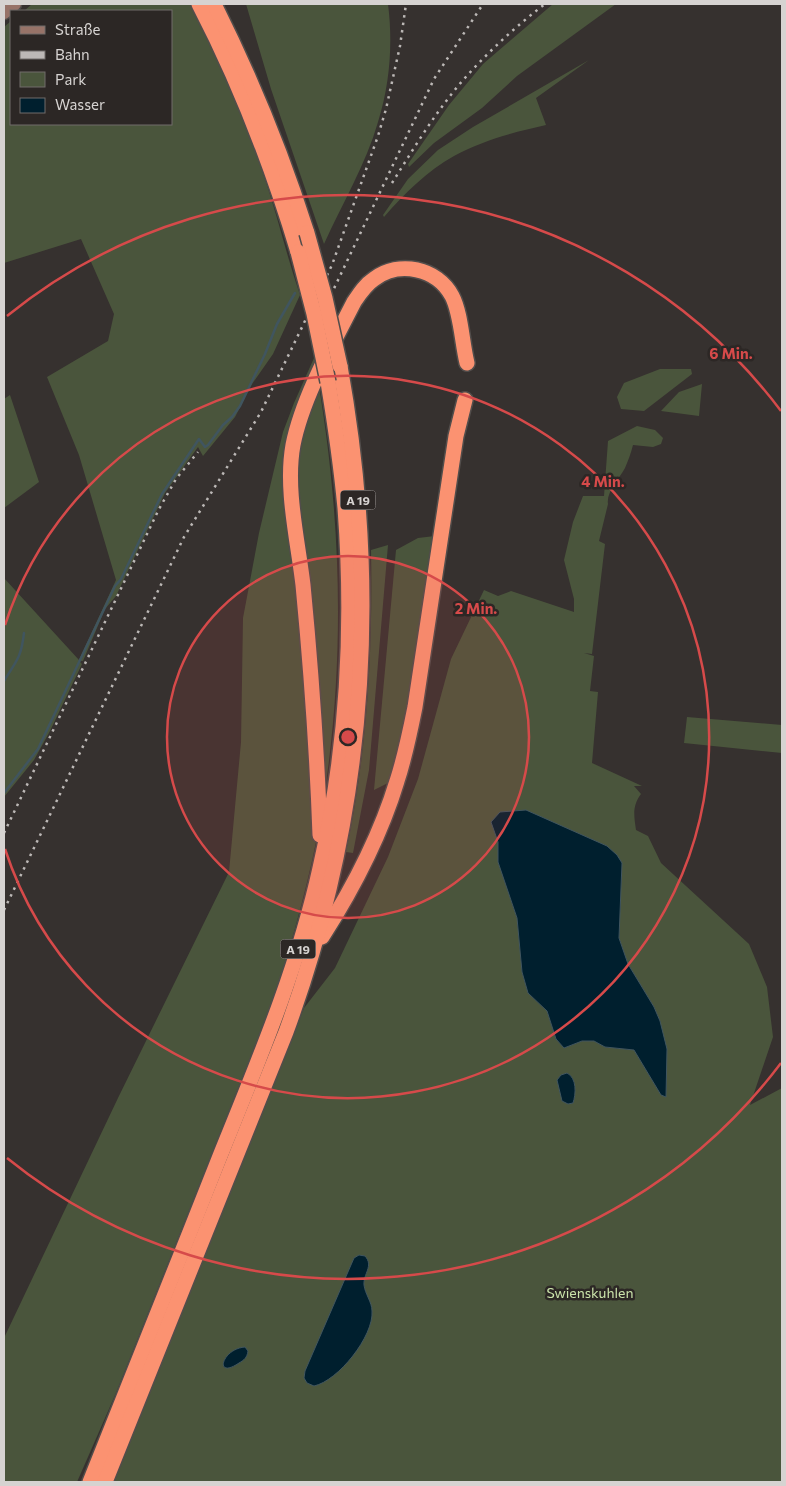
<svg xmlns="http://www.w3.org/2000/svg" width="786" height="1486" viewBox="0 0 786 1486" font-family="Commissioner,sans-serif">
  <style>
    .green { fill: #4a553c; fill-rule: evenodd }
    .water { fill: #001f2e; stroke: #40555f }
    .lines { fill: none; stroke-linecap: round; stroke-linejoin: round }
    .stream { stroke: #40555f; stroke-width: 2.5 }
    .secondary-casing { stroke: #524d4b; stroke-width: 15 }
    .highway-casing { stroke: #524d4b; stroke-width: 18 }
    .secondary { stroke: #977368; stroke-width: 12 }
    .highway { stroke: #fb9271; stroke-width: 15 }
    .rail { stroke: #bcb8b6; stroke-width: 2.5; stroke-dasharray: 2.5 5; stroke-linecap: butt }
    .highway-bridge-casing { stroke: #524d4b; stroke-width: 18; stroke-linecap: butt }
    .highway-bridge { stroke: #fb9271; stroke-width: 15 }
    .ring { fill: none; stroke: #d64a4a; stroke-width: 2.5 }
    .labels { text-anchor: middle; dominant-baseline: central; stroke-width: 5; stroke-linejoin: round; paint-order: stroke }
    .shield { fill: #2c2725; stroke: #a39f9d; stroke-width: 1 }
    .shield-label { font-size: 12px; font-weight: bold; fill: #d6d3d1 }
    .park-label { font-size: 14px; fill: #cbe4ab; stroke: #2c2725 }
    .centre { fill: #d64a4a; stroke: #2c2725; stroke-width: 2.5 }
    .ring-label { font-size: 15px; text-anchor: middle; font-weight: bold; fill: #d64a4a; stroke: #2c2725; stroke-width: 5; stroke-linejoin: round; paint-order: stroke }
  </style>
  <rect width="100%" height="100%" fill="#36312f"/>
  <g class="green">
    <path d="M32,4h158c29,55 55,115 75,175 13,39 22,78 35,116l-27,59 -21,30 -17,33 -32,39 -5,-9 -33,46 -49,103 -11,13 -22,52h-4l3,3 -32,67 -16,29 -30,37v-219l75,82 37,-80 -37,-125 -32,-78 61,-36 6,-27 -33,-75 -77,24v-236l7,-6v103h160v-113h-147z"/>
    <path d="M246,4h142c5,39 2,80 -10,118 -12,42 -36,82 -54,122l-53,-155z"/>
    <path d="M553,4h63l-99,72 -35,32 -48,35 -25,24 -1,-3 41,-59 34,-41z"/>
    <path d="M589,60l-53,38 10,27c-31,7 -63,15 -92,31 -26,14 -50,38 -70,61l-1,-2 25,-36 30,-29 35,-23z"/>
    <path d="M314,358c28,151 33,306 7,457 -10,60 -27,118 -44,176l-161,402 -39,89h-73v-144l114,-240 111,-226 12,-130 2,-124 16,-85 24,-101 11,-29z"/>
    <path d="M660,369h31l1,5 -48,37 -23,-2 -4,-12 7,-14z"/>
    <path d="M702,384l-3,32 -38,-5 18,-19z"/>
    <path d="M10,395l29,87 -35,26v-109z"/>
    <path d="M637,426l18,4 8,8 -2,6 -8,3 -20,-2c-2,8 -5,16 -8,23 -6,11 -19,24 -17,36l-9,37 6,3 -13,110 -8,-1 10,3 -4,35 8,1 -6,71 50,23h-8l7,8c-9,12 -7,22 -5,36l12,6 13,27 88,81 18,43 6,50 -23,68 32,-17v394h-668l190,-474 31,-40 53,-111 30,-78 33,-120 33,-69 14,6 13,-5 63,21v-13l-10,-39 9,-38 10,-26h21l4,-55zM491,822l131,41 -3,75 9,26 26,43 6,14 1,74 -27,-45 -29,-3 -11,-6h-12l-18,7 -8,-9 -9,-28 -19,-18 -6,-21 -5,-54 -19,-56v-20z"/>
    <path d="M435,536l-26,161 -17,84 -18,9 22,-240 22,-12z"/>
    <path d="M388,545l-19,225 -16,83 -7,-1c21,-99 27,-200 25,-302z"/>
    <path d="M687,717l95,8v28l-98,-10z"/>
  </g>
  <g class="water">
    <path d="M526,810l81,36 10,9 5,8 -3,75 9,26 26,43 6,14 7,28 -1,48 -5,-2 -27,-45 -29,-3 -11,-6h-12l-18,7 -8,-9 -9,-28 -19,-18 -6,-21 -5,-54 -19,-56v-20l-7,-20 9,-10z"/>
    <path d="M567,1073c10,5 9,21 6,30l-5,1 -6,-3 -5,-21 4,-5z"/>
    <path d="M359,1255l6,1c9,10 -2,18 -1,29 1,9 8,17 8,26 2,25 -34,70 -58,75l-7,-3 -3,-5 1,-7 49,-113z"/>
    <path d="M245,1347l3,4c-1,7 -4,9 -9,12 -25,17 -18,-14 6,-16z"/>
  </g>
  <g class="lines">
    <g class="stream">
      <path d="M4,681c12,-20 17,-22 20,-48"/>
      <path d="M4,793l34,-44 77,-163 6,-7 41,-85 37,-55 6,8 3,-2 15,-20 9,-8 8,-11 25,-52 12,-30 18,-31"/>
    </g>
    <defs>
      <path id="secondary" d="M4,13l11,-9"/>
      <g id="highway">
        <path d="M199,4c41,79 73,162 99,248"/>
        <path d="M214,4c37,74 68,150 93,229"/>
        <path d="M320,835c-3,-83 -9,-167 -17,-250 -5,-44 -18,-96 -10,-140 9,-46 39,-100 61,-143 6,-9 11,-17 20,-23 25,-19 63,-11 78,17 9,17 10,47 15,67"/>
        <path d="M322,937c30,-47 59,-103 75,-156 8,-24 13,-49 18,-74l41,-271 9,-36"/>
        <path d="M90,1482c43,-108 87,-217 130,-326 38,-94 78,-188 100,-288 27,-117 34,-241 25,-360 -4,-42 -10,-84 -17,-126"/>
        <path d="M105,1482l181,-450c80,-218 95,-439 54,-666"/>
      </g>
    </defs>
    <use href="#secondary" class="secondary-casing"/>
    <use href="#highway" class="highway-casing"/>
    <use href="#secondary" class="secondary"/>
    <use href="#highway" class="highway"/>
    <g class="rail">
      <path d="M392,183c22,-35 44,-72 72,-104 24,-27 52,-53 81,-75"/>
      <path d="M318,322l116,-243 49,-75"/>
      <path d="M4,833l155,-324 17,-30 22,-27"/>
      <path d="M4,910l180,-373 77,-125 71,-147 46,-129 8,-27 14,-63 6,-42"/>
    </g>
    <defs>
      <g id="highway-bridge">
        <path d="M307,233l18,65 15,68"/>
        <path d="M298,252l16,62 14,68"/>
      </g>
    </defs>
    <use href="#highway-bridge" class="highway-bridge-casing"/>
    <use href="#highway-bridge" class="highway-bridge"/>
  </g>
  <circle cx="348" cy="737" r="181" fill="#d64a4a" fill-opacity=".12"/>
  <g class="ring">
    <circle cx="348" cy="737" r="181"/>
    <path d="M5 625A361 361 0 1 1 5 849"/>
    <path d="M781 1063A542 542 0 0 1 7 1158M7 316A542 542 0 0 1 781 411"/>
  </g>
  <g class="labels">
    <g class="shield">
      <rect x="340.5" y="490.5" width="35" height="19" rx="4"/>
      <rect x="280.5" y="939.5" width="35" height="19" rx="4"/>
    </g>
    <g class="shield-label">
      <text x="358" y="500">A 19</text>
      <text x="298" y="949">A 19</text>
    </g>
    <g class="park-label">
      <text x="590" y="1292">Swienskuhlen</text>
    </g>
  </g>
  <circle cx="348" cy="737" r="8" class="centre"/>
  <g class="ring-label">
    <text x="731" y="359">6 Min.</text>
    <text x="603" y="487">4 Min.</text>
    <text x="476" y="614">2 Min.</text>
  </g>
  <rect width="786" height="1486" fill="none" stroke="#d6d3d1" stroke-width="10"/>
  <rect x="10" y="10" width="162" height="115" fill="#2c2725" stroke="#706c6a"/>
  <rect x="20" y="26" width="25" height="8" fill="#977368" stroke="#706c6a"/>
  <text x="55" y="35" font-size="15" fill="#d6d3d1">Straße</text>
  <rect x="20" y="51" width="25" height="8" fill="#bcb8b6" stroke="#706c6a"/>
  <text x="55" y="60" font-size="15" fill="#d6d3d1">Bahn</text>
  <rect x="20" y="72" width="25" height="15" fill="#4a553c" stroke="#706c6a"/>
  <text x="55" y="85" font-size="15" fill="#d6d3d1">Park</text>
  <rect x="20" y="98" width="25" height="15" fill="#001f2e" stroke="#706c6a"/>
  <text x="55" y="110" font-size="15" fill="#d6d3d1">Wasser</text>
</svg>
